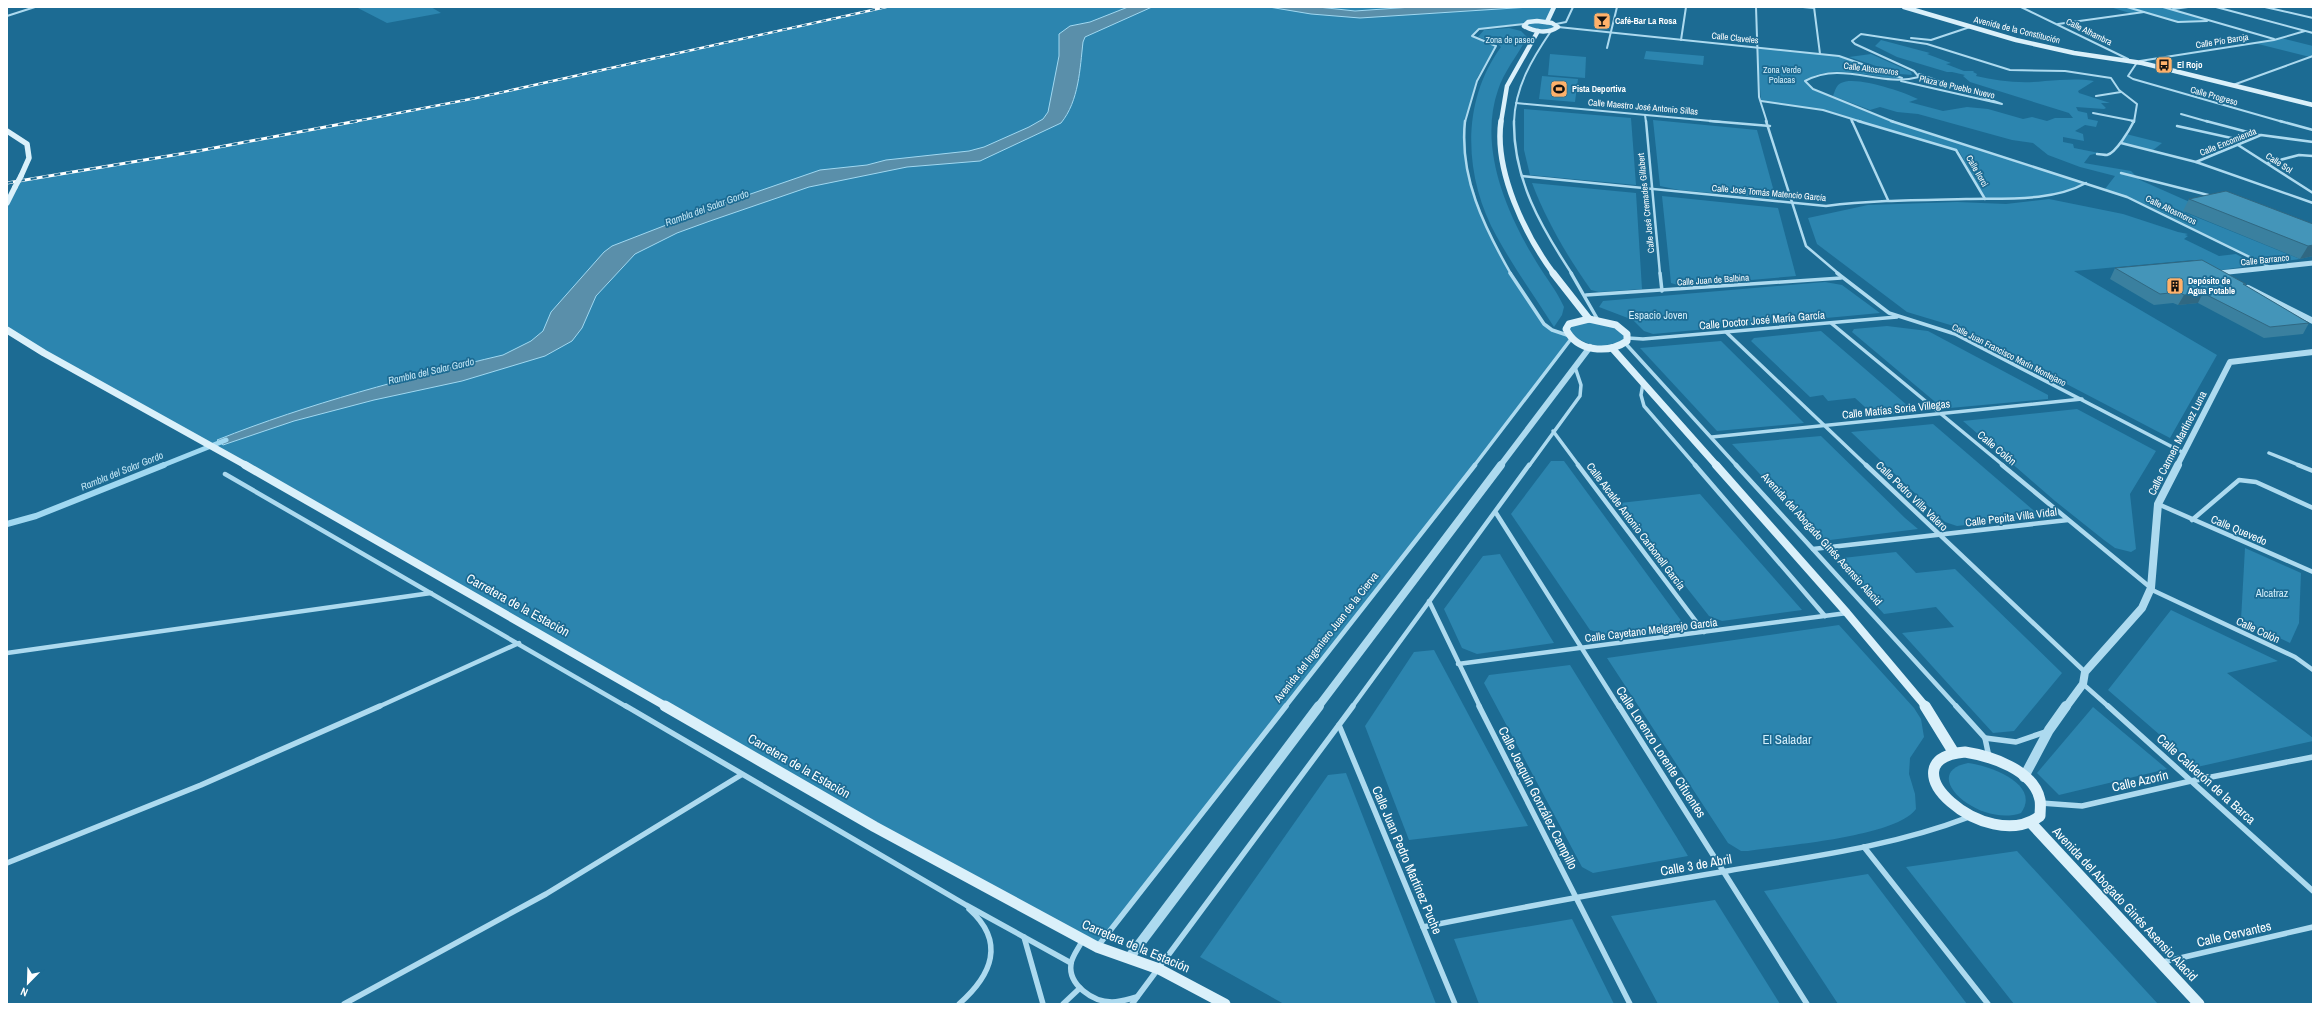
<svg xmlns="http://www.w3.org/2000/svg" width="2320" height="1011" viewBox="0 0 2320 1011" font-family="'Archivo Narrow',sans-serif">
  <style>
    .green { fill: #2c85af }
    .water { fill: #5a8faa; stroke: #a0d8f1 }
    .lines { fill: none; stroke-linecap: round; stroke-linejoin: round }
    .stream-far1 { stroke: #a0d8f1; stroke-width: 5 }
    .stream { stroke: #a0d8f1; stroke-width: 6 }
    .minor-far4 { stroke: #addaef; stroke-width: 2 }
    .minor-far3 { stroke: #addaef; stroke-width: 2.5 }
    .minor-far2 { stroke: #addaef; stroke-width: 3.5 }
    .minor-far1 { stroke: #addaef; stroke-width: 4.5 }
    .minor { stroke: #addaef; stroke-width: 5.5 }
    .tertiary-far3 { stroke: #addaef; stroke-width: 5 }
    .tertiary-far2 { stroke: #addaef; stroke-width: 6 }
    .tertiary-far1 { stroke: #addaef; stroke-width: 8 }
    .tertiary { stroke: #addaef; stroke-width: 10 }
    .secondary-far4 { stroke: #daf0fa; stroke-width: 4.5 }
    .secondary-far3 { stroke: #daf0fa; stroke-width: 5.5 }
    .secondary-far2 { stroke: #daf0fa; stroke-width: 7 }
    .secondary-far1 { stroke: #daf0fa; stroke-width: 8 }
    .secondary { stroke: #daf0fa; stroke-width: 11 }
    .rail-far1-casing { stroke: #fff; stroke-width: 2.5 }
    .rail-casing { stroke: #fff; stroke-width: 3 }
    .rail-far1 { stroke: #1c6b93; stroke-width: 1.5; stroke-dasharray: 5; stroke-linecap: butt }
    .rail { stroke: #1c6b93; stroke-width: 2; stroke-dasharray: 6; stroke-linecap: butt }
    .secondary-bridge { stroke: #daf0fa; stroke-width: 5.5 }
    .wall { fill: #3a809f }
    .shaded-wall { fill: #306882 }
    .building { fill: #4495b9; stroke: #306882 }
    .labels { text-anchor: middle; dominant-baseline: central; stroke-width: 3.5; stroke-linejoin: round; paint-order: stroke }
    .far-poi-label { font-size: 9px; font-weight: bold; fill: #fff; stroke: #1c6b93; text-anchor: start }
    .far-street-label { font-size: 9px; fill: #fff; stroke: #1c6b93 }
    .far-park-label { font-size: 9px; fill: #d3eefa; stroke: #1c6b93 }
    .far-water-label { font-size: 10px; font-style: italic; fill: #c4e7f6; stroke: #1c6b93 }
    .park-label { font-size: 11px; fill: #d3eefa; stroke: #1c6b93 }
    .street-label { font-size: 11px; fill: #fff; stroke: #1c6b93 }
    .near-street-label { font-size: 13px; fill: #fff; stroke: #1c6b93 }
    .near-park-label { font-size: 13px; fill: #d3eefa; stroke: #1c6b93 }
  </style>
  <rect width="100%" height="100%" fill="#1c6b93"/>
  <g class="green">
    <path d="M356,7h75l10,6 -54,10z"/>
    <path d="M886,7h666l-5,15 9,4 -8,4 -18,-2 -5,-5 -46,6 -7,7 24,10 -19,32 -12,45 2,43 3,12 11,37 31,61 36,52 19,7 4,4 -8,13 -466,595 -1090,-617v-127l8,-21 237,-41 232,-45z"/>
    <path d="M2110,7h53l46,13 -31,2 -34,-10 -11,2z"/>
    <path d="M1509,28l12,3 6,6c-9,18 -23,34 -29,53 -20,58 9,124 39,173 9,15 20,28 27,44l-2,8 -8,12c-19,-30 -40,-59 -57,-90 -33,-59 -37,-134 4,-190l-3,-3 -20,-7 6,-7z"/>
    <path d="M2281,38l32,8v10l-3,1 -56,-14z"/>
    <path d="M1881,40l49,13 -3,1 24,9 -5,1 18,7h10l-1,1 4,2 -1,2c22,5 45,8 69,5 17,-1 31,-3 49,0l-16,10 1,2 31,10h-9l5,5 -2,1 -28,-2 2,4 9,2 1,6 10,2 -2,6 -11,-2 -10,6 8,3 1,7 -21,-4v5l10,2 1,4 25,5 -9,2 -6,8 47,8 9,9 61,27 -17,5 116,47 -35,5 -116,-58 -44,-17 10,-13 -35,-9 -32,-12 -15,-12 -21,-3 -94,-26 -21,-2 -17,-5 -10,3 -37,-14c2,-5 3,-11 8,-13 14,-8 63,9 77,16l-9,3 34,9 24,-4 21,2 35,10 9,-2 15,4 8,-3h18l-4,-5 -99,-31 -7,-6 2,-1 -13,-3h-5l-50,-15 -22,-11z"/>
    <path d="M1757,48l82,8 68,24c-29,-1 -78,-19 -102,2l8,7 67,28 206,66c-24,17 -72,15 -101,16l-26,-48 -136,-41 -62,-9z"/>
    <path d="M1646,51l58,5 -1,9 -59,-6z"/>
    <path d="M1550,54l36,3 -1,21 -37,-3z"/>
    <path d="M1871,54l40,18 1,3 -12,-1 -51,-17z"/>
    <path d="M1542,76l36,3 -3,23 -36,-3z"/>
    <path d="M1524,109l107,9 5,67 -106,-10 -6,-25z"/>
    <path d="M1653,120l104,10 19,69 -97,-9 -19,-4z"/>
    <path d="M2126,134l36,9 -10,8 -31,-8z"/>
    <path d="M1532,183l104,10 6,96 -43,3 -8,-2c-24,-34 -44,-68 -59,-107z"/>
    <path d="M1662,196l116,12 18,68 -115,10 -10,-3z"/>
    <path d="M2049,199l74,15 55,18 10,2 -3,1 3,1 -4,3 35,17 17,-2 20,11 -41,6 -22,-11 -119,11 143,84 -47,83 -213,-111 -50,-15 -90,-68 -9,-26 60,-13 89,-3 49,2z"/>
    <path d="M1825,282l17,3 38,28 -227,21 -9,-3 -11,-11 -34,-13 4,-6z"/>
    <path d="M1601,321l22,11 2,9c-21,11 -38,4 -56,-8l2,-8 5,-3z"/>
    <path d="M1887,326l41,5 120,64v4l-98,9 -10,-2 -88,-74 2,-3z"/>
    <path d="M1821,331l94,81 -40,4 -20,-18 -27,3 -5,-6 -13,2 -59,-56 3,-3z"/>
    <path d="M1721,341l83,82 -87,8 -77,-83z"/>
    <path d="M2077,409l79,42 -26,43 6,55 -5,3 -16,-4 -11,-8 -49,-39 -92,-80z"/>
    <path d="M1933,424l92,79 15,13 -83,10 -12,-4 -94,-90z"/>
    <path d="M1821,436l84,82 13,11 -96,12 -90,-97z"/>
    <path d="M1551,461h13l121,165 -78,9 -17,-5 -79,-116z"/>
    <path d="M1700,494l102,116 -80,11 -13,-5 -89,-113z"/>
    <path d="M2245,548l56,25 -2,50 -9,20 -49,-23z"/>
    <path d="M1896,552l20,21 39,-4 107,104 -48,58 -21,2 -91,-100 52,-6 -18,-20 -52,7 -50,-55z"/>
    <path d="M1500,554l1,2 53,87 -77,11 -15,-6 -18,-39 39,-53z"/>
    <path d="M2171,610l107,51 -51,12 86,65v3l-116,26 -89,-77z"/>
    <path d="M1839,625l75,83 7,11 3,18 -14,21 -1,16 6,20 1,15c-20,28 -131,36 -168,42h-7l-13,-8 -121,-185z"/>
    <path d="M1434,650l94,176 -119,14 -44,-114 49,-74z"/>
    <path d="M1570,665l106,171 12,20 -95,17 -11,-6 -98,-184 5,-8z"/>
    <path d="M2093,707l74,62 -108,26 -22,-22z"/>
    <path d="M1968,763c20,2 74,21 53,50 -42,15 -104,-40 -53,-50z"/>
    <path d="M1346,773l90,231h-152l-84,-47 128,-182z"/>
    <path d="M2017,851l141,153h-144l-108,-137z"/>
    <path d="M1868,874l99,130h-129l-74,-113z"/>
    <path d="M1715,900l65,104h-122l-47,-88z"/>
    <path d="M1572,919l42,85h-135l-25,-65z"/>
  </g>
  <g class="water">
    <path d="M1128,7h24l-67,30 -2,5c-3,26 -4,59 -22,81l-81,38 -73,6 -98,20 -99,34 -33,12 -42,21 -39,42 -14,32 -10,13 -27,15 -83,25 -88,19 -80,21 -71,24 -6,-5c93,-37 189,-62 286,-85l28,-14 12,-10 8,-19 53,-60 8,-6 98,-38 110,-38 47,-5 19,-5 83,-9 15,-4 45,-20 14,-8 5,-7 11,-56v-22l11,-8 20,-4z"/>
    <path d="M1269,7h49l37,4 57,-4h118l-170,11 -49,-4z"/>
  </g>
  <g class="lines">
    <path class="stream-far1" d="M161,466l65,-26"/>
    <path class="stream" d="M7,524l29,-8 128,-51"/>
    <g class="minor-far4">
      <path d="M1756,7l3,90 8,25"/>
      <path d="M1803,7l11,1"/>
      <path d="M1814,7l6,47"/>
      <path d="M2021,7l107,52"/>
      <path d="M2127,7l51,15 29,-1"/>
      <path d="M2163,7l111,32"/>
      <path d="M2216,7l97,26"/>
      <path d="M2265,7l48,11"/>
      <path d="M2173,9l15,-2"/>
      <path d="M7,16l28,-9"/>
      <path d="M1556,24l10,-2 7,-15"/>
      <path d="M2058,24l86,-12"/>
      <path d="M1558,27l281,29 63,22"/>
      <path d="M1911,38l20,2 39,-13"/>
      <path d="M1681,40l5,-33"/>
      <path d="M1607,48l10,-41"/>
      <path d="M2140,61l134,-21 31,-9"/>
      <path d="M2136,64l-8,12 5,3 150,43"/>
      <path d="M1901,81l101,23 -83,-30"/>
      <path d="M2233,85l80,-29"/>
      <path d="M2096,96l25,-4"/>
      <path d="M1761,101l62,9 39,12"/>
      <path d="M1516,103l206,19"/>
      <path d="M2093,113l41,8"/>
      <path d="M2181,114l28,8"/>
      <path d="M1645,115l1,7"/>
      <path d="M1851,119l1,3"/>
      <path d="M1465,122l12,-41 19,-35 -24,-10 7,-7 45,-5"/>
      <path d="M1514,122c1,-35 18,-63 37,-91"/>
      <path d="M1894,122l-81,-33 -8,-8c39,-21 74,7 114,-4l-5,-6 -59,-27 -3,-3 9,-7 66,10 83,26 55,1 46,7 8,12 18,14 -3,18"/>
    </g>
    <g class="minor-far3">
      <path d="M1465,121c-6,55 19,106 46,153"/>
      <path d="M1514,121c-1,58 27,106 58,153"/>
      <path d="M1646,121l14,153"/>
      <path d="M1710,121l60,5"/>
      <path d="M1766,121l40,125 33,28"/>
      <path d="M1852,121l36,79"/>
      <path d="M1858,121l98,29 29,49"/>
      <path d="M1891,121l236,76 145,71"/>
      <path d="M2132,121h2"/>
      <path d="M2206,121l53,14"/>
      <path d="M2280,121l33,9"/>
      <path d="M2177,126l68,15"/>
      <path d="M2121,143l75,19 117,41"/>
      <path d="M2238,145l75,48"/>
      <path d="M2097,154c3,0 7,1 10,1 9,-2 23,-26 27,-34"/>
      <path d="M2196,162l65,-27 52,7"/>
      <path d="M2268,163l31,-8 14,1"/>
      <path d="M2121,173l91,23"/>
      <path d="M1522,176l304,30c47,-6 93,-6 140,-7 39,-1 85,3 120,-16"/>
    </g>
    <g class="minor-far2">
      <path d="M1510,273l34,51 8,6 15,5"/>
      <path d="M1571,273l27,47"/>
      <path d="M1660,273l2,18"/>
      <path d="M1837,273l52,40 66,21 229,119"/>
      <path d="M1586,295l255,-17"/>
      <path d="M1831,323l173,143"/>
      <path d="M1726,332l141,134"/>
      <path d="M1628,338l15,1 254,-22"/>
      <path d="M1625,343l112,123"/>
      <path d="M1643,383l-2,12 3,11 52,60"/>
      <path d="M1553,431l26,35"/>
      <path d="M1712,437l370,-38"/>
      <path d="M2269,453l32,13"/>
      <path d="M1474,466l97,-127"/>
      <path d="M1529,466l51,-70 1,-11 -6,-18"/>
    </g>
    <g class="minor-far1">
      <path d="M1578,465l126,167"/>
      <path d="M1695,465l130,151"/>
      <path d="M1736,465l221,242"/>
      <path d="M1866,465l219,207"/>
      <path d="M2002,465l149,123"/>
      <path d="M2298,465l15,6"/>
      <path d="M225,474l402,233"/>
      <path d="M2158,504l155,68"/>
      <path d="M1496,513l123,194"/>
      <path d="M2192,520l47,-40 17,2 57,26"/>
      <path d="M1813,549l255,-29"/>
      <path d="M2150,589l145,68 18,13"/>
      <path d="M1429,601l51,106"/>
      <path d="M7,653l424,-60"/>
      <path d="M1458,664l389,-51"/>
      <path d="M2083,684l26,23"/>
      <path d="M378,707l141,-64"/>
      <path d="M1285,707l190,-242"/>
      <path d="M1352,707l177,-242"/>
    </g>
    <g class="minor">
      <path d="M626,706l340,199 105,58"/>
      <path d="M1479,706l151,298"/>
      <path d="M1619,706l188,298"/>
      <path d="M1956,706l29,32 4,19"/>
      <path d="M2108,706l205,185"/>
      <path d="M1339,725l116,279"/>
      <path d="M1985,738l31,4 29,-10"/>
      <path d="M2041,803l41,3 109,-25 122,-24"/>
      <path d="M1864,847l124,157"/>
      <path d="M7,863l194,-78 179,-79"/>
      <path d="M1423,927c101,-20 202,-39 304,-56 82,-14 164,-24 242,-54"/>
      <path d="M1024,937l19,67"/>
      <path d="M1082,941c-3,7 -10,15 -11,23 -3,21 22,38 41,38 9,0 17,-3 25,-5"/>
      <path d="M1098,946l188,-240"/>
      <path d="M2163,962l150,-35"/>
      <path d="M344,1004l202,-110 195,-119"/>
      <path d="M959,1004c33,-29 47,-62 10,-95"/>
      <path d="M1063,1004l17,-16"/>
      <path d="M1132,1004l221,-298"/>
    </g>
    <path class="tertiary-far3" d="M2219,273l94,-10"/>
    <g class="tertiary-far2">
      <path d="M2248,288l65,33"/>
      <path d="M1500,466l90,-119"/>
      <path d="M2177,466l53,-104 83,-10"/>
    </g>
    <g class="tertiary-far1">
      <path d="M1318,707l183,-242"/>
      <path d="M2066,707l17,-23 2,-12 57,-64 9,-20 7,-84 20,-39"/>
    </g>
    <g class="tertiary">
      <path d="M2024,777l25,-47 17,-24"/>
      <path d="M1129,958l190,-252"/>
    </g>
    <g class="secondary-far4">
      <path d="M1904,7l112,33 58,13 68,10 171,42"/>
      <path d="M1537,21l15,2 6,4c-10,7 -24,5 -34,-1l4,-4z"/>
      <path d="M1547,22l7,-15"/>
      <path d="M1501,122l6,-36 31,-55"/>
    </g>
    <g class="secondary-far3">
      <path d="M1501,121c-7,50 24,114 53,153"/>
      <path d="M7,131l20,13 2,14 -8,18"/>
      <path d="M7,203l8,-16"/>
    </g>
    <g class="secondary-far2">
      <path d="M1553,273l36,46"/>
      <path d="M1589,319l27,6 11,9v7c-19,13 -50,11 -61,-12l3,-5z"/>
      <path d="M7,330l37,23 203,113"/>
      <path d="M1612,348l105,118"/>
    </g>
    <g class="secondary-far1">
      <path d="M245,465l422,242"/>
      <path d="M1716,465l131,148 79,94"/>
    </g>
    <g class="secondary">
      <path d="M665,706l210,121 222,120 62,22 66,35"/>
      <path d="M1925,706l29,47"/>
      <path d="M1965,752c26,4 69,18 75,48 1,5 0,11 0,16 -54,40 -159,-56 -75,-64z"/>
      <path d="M2031,823l168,181"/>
    </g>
    <defs>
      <path id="rail-far1" d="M352,122l124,-24 410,-91"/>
      <path id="rail" d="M7,183l191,-32 159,-30"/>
    </defs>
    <use href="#rail-far1" class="rail-far1-casing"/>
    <use href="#rail" class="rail-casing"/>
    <use href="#rail-far1" class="rail-far1"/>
    <use href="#rail" class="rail"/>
    <path class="secondary-bridge" d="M15,187l6,-11"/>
  </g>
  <g class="wall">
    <path d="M2189,199l124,25v32l-13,3 -117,-48z"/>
    <path d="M2115,268l131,16v2l63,37 -6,11 -39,4 -66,-35 -20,2 -5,-2 -19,2 -44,-26z"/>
  </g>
  <g class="shaded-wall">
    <path d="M2313,245v11l-13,3 8,-13z"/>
    <path d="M2203,293l-5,10 -20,2 6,-10z"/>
  </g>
  <g class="building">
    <path d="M2226,191l87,33v21l-5,1 -119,-47z"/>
    <path d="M2202,260l44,24h-3l66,39 -39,4 -67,-34 -19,2 -5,-3 -19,2 -45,-26z"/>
  </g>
  <defs>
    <symbol id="bar-square" viewBox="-11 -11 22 22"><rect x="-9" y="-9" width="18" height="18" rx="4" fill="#ffb16a" stroke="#1c6b93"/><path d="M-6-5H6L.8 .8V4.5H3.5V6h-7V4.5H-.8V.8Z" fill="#111"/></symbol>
    <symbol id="bus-square" viewBox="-11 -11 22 22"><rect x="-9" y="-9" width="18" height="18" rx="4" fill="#ffb16a" stroke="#1c6b93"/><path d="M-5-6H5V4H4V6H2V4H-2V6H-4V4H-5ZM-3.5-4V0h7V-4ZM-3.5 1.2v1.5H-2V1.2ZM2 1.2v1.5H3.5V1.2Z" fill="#111"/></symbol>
    <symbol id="stadium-square" viewBox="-11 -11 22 22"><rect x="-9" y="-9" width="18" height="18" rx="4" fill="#ffb16a" stroke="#1c6b93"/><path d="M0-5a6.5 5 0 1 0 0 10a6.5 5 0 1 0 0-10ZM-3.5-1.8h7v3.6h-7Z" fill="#111"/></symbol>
    <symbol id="building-square" viewBox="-11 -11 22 22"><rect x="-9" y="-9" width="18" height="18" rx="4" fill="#ffb16a" stroke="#1c6b93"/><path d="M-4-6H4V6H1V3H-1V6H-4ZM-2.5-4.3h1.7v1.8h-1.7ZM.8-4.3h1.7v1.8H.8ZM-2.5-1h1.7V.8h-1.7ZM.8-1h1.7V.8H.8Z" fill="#111"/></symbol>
  </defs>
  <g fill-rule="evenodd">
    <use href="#bar-square" x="1592" y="11" width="20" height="20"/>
    <use href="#bus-square" x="2154" y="55" width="20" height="20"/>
    <use href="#stadium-square" x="1549" y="79" width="20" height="20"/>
    <use href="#building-square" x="2165" y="276" width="20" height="20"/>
  </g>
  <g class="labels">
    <g class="far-poi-label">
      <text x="1615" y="21">Café-Bar La Rosa</text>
      <text x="2177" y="65">El Rojo</text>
      <text x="1572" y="89">Pista Deportiva</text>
      <text x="2188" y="281">Depósito de<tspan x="2188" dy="10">Agua Potable</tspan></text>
    </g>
    <g class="far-street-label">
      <text transform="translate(2017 30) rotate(14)">Avenida de la Constitución</text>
      <text transform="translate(2089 32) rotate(26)">Calle Alhambra</text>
      <text transform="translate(1735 38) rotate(6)">Calle Claveles</text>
      <text transform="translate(2222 41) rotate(-9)">Calle Pío Baroja</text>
      <text transform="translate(1871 69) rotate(7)">Calle Altosmoros</text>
      <text transform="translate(1957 87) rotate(13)">Plaza de Pueblo Nuevo</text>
      <text transform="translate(2214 96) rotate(16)">Calle Progreso</text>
      <text transform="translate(1643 107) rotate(5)">Calle Maestro José Antonio Sillas</text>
      <text transform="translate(2228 142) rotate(-22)">Calle Encomienda</text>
      <text transform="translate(2279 163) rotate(33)">Calle Sol</text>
      <text transform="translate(1977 171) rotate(60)">Calle Ilorci</text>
      <text transform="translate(1769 193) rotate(5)">Calle José Tomás Matencio García</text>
      <text transform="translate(1646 203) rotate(-96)">Calle José Cremades Gillabert</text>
      <text transform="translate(2171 210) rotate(26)">Calle Altosmoros</text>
      <text transform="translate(2265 260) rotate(-6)">Calle Barranco</text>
      <text transform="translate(1713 280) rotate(-4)">Calle Juan de Balbina</text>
      <text transform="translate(2009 355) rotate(27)">Calle Juan Francisco Marín Montejano</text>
    </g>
    <g class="far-park-label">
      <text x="1510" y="40">Zona de paseo</text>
      <text x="1782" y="70">Zona Verde<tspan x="1782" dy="10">Polacas</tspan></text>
    </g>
    <g class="far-water-label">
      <text transform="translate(707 208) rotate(-20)">Rambla del Salar Gordo</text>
      <text transform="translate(431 371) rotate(-13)">Rambla del Salar Gordo</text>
      <text transform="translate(122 471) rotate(-22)">Rambla del Salar Gordo</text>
    </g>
    <g class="park-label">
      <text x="1658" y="315">Espacio Joven</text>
      <text x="2272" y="593">Alcatraz</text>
    </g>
    <g class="street-label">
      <text transform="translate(1762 320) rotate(-5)">Calle Doctor José María García</text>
      <text transform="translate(1896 409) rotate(-6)">Calle Matías Soria Villegas</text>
      <text transform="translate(2177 443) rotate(-63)">Calle Carmen Martínez Luna</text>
      <text transform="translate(1997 448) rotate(40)">Calle Colón</text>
      <text transform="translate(1912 496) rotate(44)">Calle Pedro Villa Valero</text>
      <text transform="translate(2011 517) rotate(-7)">Calle Pepita Villa Vidal</text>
      <text transform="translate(1636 526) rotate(53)">Calle Alcalde Antonio Carbonell García</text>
      <text transform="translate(2239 530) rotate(23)">Calle Quevedo</text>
      <text transform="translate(1822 539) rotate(48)">Avenida del Abogado Ginés Asensio Alacid</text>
      <text transform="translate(1651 630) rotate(-7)">Calle Cayetano Melgarejo García</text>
      <text transform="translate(2258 630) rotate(25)">Calle Colón</text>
      <text transform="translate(1326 637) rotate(-52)">Avenida del Ingeniero Juan de la Cierva</text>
    </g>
    <g class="near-street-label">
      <text transform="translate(518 605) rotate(29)">Carretera de la Estación</text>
      <text transform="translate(1661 752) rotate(57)">Calle Lorenzo Lorente Cifuentes</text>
      <text transform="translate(799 766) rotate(30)">Carretera de la Estación</text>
      <text transform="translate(2206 779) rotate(42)">Calle Calderón de la Barca</text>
      <text transform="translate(2140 781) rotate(-13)">Calle Azorín</text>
      <text transform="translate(1538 798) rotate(63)">Calle Joaquín González Campillo</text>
      <text transform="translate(1407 860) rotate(67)">Calle Juan Pedro Martínez Puche</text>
      <text transform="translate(1696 865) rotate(-10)">Calle 3 de Abril</text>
      <text transform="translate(2125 904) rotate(47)">Avenida del Abogado Ginés Asensio Alacid</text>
      <text transform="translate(2234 934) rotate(-13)">Calle Cervantes</text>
      <text transform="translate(1136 946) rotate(23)">Carretera de la Estación</text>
    </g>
    <g class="near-park-label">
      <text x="1787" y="739">El Saladar</text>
    </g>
  </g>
  <rect width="2320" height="1011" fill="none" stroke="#ffffff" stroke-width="16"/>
  <g transform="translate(28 983) rotate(203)" stroke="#1c6b93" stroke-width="3" paint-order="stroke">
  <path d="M0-3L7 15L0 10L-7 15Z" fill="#ffffff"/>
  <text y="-6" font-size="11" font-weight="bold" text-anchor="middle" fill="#ffffff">N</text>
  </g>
</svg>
